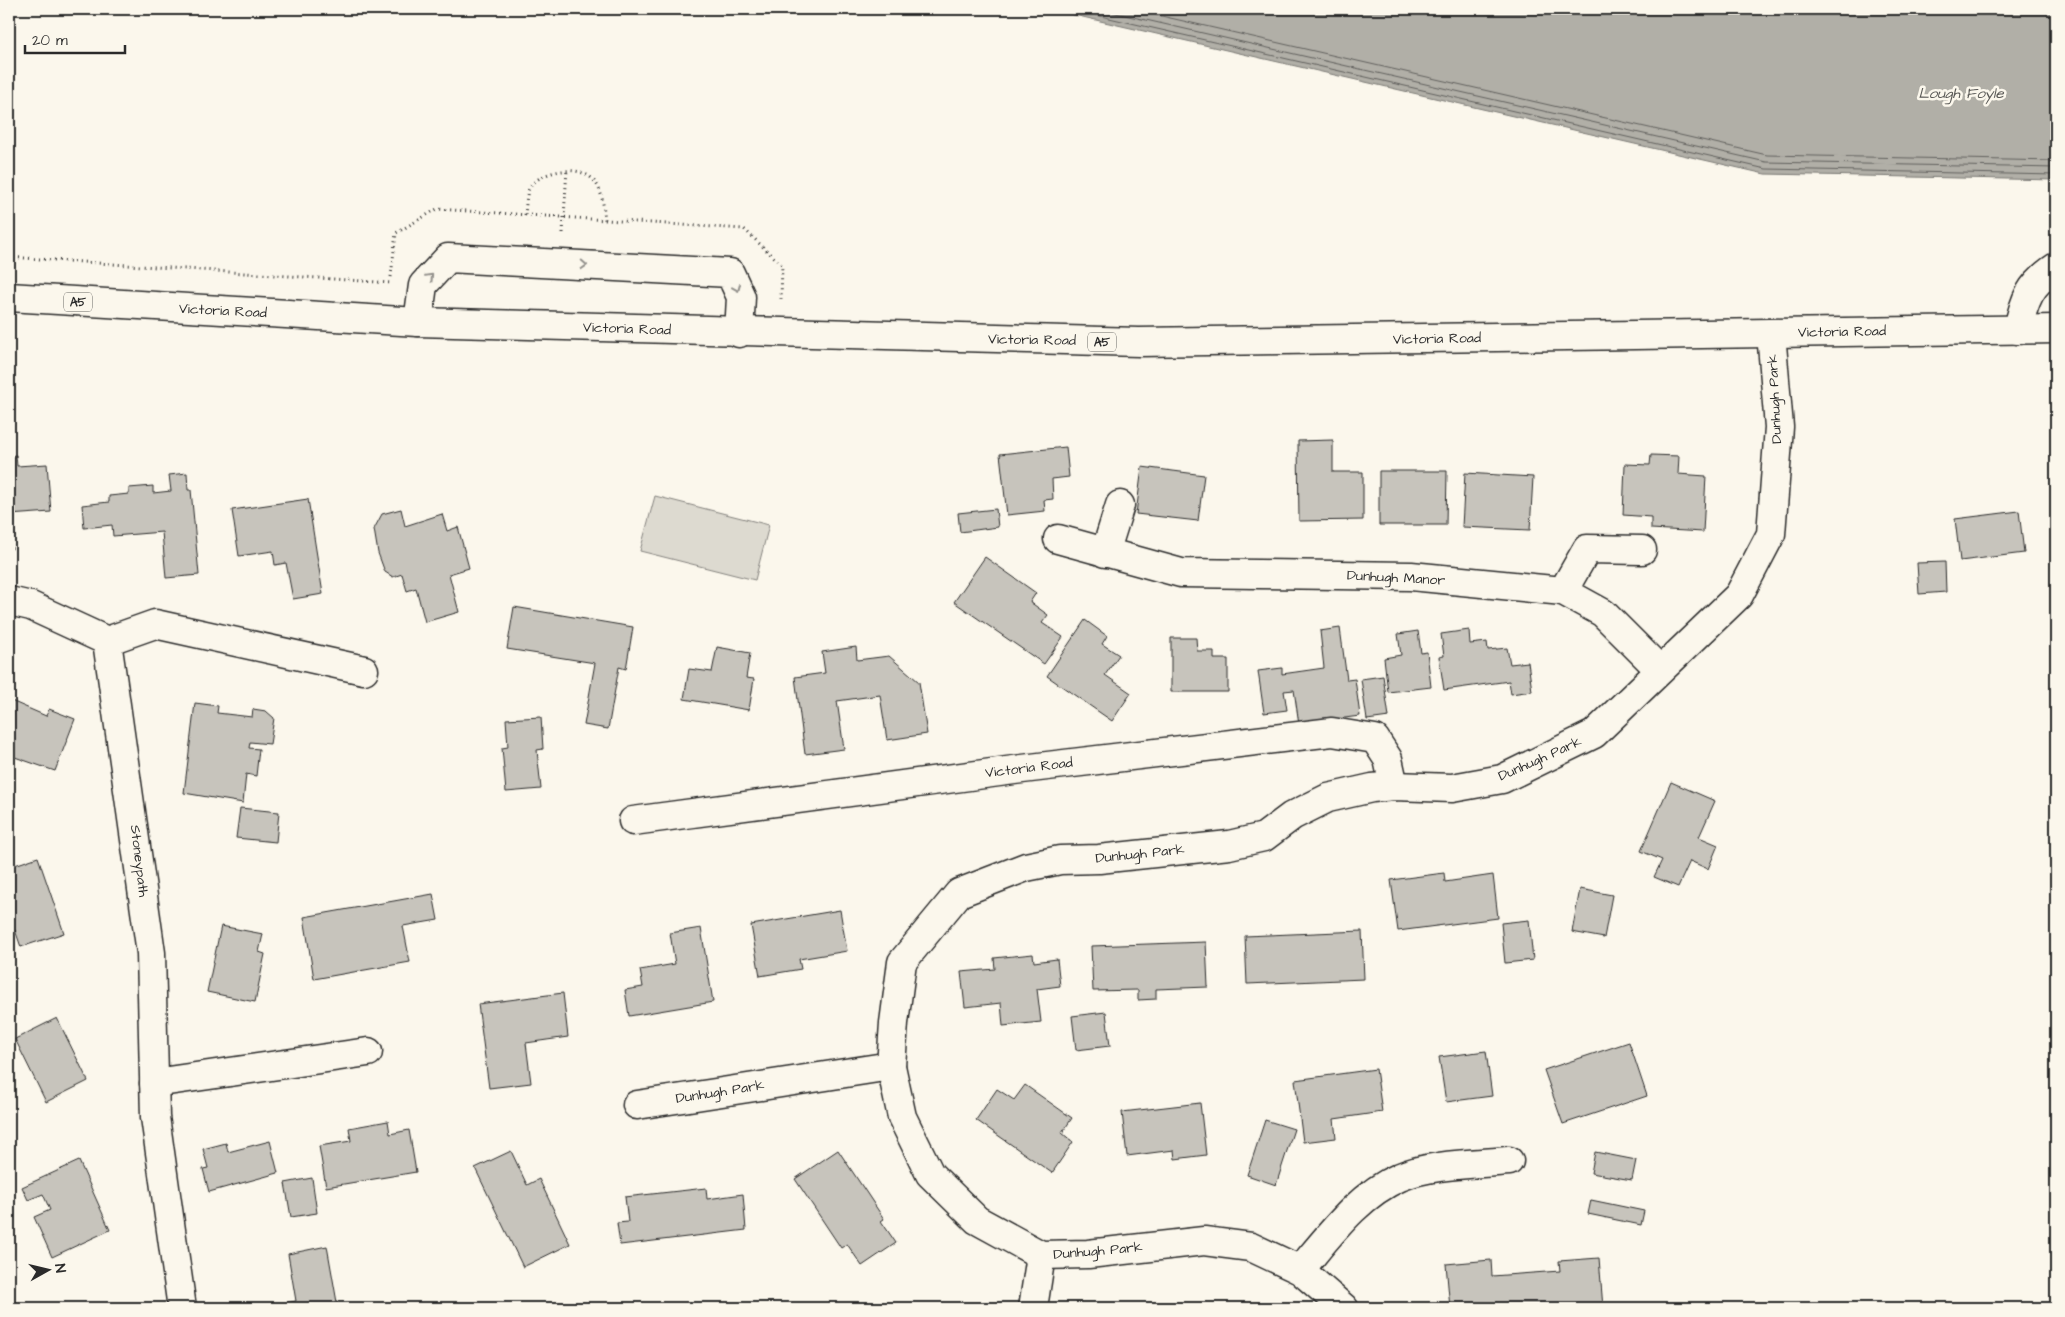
<svg xmlns="http://www.w3.org/2000/svg" width="2065" height="1317" viewBox="0 0 2065 1317" font-family="'Architects Daughter',sans-serif">
  <style>
    .green { fill: #dddad0; stroke: #84827e }
    .water { fill: #b1afa7; stroke: #7b7a75 }
    .lines { fill: none; stroke-linecap: round; stroke-linejoin: round }
    .shore { stroke: #61605d; stroke-width: 1 }
    .building { fill: #c7c4bc; stroke: #2b2b2b }
    .minor-casing { stroke: #2b2b2b; stroke-width: 31 }
    .highway-casing { stroke: #2b2b2b; stroke-width: 31 }
    .path { stroke: #2b2b2b; stroke-width: 3; stroke-dasharray: 1 4; stroke-linecap: butt }
    .minor { stroke: #fbf7ec; stroke-width: 28 }
    .highway { stroke: #fbf7ec; stroke-width: 28 }
    .oneway { stroke: #93918c }
    .labels { text-anchor: middle; dominant-baseline: central; stroke-width: 5; stroke-linejoin: round; paint-order: stroke }
    .shield { fill: #fbf7ec; stroke: #696865; stroke-width: 1 }
    .shield-label { font-size: 12px; font-weight: bold; fill: #2b2b2b }
    .street-label { font-size: 14px; fill: #2b2b2b; stroke: #fbf7ec }
    .water-label { font-size: 15px; font-style: italic; fill: #5a5956; stroke: #fbf7ec }
  </style>
  <rect width="100%" height="100%" fill="#fbf7ec"/>
  <filter id="ink" filterUnits="userSpaceOnUse"><feTurbulence type="fractalNoise" baseFrequency=".02" numOctaves="2"/><feDisplacementMap in="SourceGraphic" scale="10" xChannelSelector="R" yChannelSelector="G"/><feConvolveMatrix kernelMatrix="1 2 1 2 8 2 1 2 1" color-interpolation-filters="sRGB"/></filter>
  <g filter="url(#ink)">
    <path class="green" d="M655,496l114,29 -14,55 -115,-29z"/>
    <path class="water" d="M1048,9h1008v171l-291,-6z"/>
    <g class="lines">
      <g class="shore">
        <path d="M1070,9l696,160 290,6"/>
        <path d="M1098,9l668,153 290,6"/>
        <path d="M1131,9l636,146 289,6"/>
      </g>
    </g>
    <g class="building">
      <path d="M1333,440v32h30v48l-64,1 -1,-80z"/>
      <path d="M1066,447l3,30 -17,2 1,20 -9,1 1,11 -38,4 -7,-61z"/>
      <path d="M16,455l1,11 30,-2 4,48 -42,3 3,34 -3,1v-94z"/>
      <path d="M1651,455l28,1 -1,18 28,2 -3,56 -52,-3v-12l-28,-2 2,-51 25,1z"/>
      <path d="M1142,467l62,8 -6,46 -62,-7z"/>
      <path d="M1379,471h68l-1,54h-67z"/>
      <path d="M187,473l1,17h3l8,85 -33,3 -4,-46 -49,4 -1,-11 -28,3 -2,-23 27,-3v-6l20,-2v-6l24,-2v7l18,-2 -2,-16z"/>
      <path d="M1465,473l68,4 -3,53 -68,-3z"/>
      <path d="M308,499l15,95 -30,5 -7,-36 -11,2 -2,-14 -34,5 -7,-46z"/>
      <path d="M401,509l4,17 37,-12 5,17 11,-4 11,41 -20,6 10,38 -34,10 -9,-34 -9,3 -5,-17 -9,3 -8,-5 -7,-19 -4,-24 8,-15z"/>
      <path d="M996,509l2,18 -38,5 -2,-19z"/>
      <path d="M2019,511l5,42 -64,8 -5,-42z"/>
      <path d="M985,557l51,36 -6,9 18,13 -6,8 21,14 -19,27 -90,-62z"/>
      <path d="M1945,562l1,30 -27,2 -2,-31z"/>
      <path d="M514,607l119,20 -7,42 -7,-2 -11,62 -24,-4 11,-62 -88,-14z"/>
      <path d="M1085,620l22,16 -5,8 17,11 -14,20 26,18 -19,28 -65,-45z"/>
      <path d="M1340,628l7,52 8,-1 5,37 -61,8 -5,-34 -10,1 3,19 -23,3 -6,-42 24,-3v6l42,-6 -4,-37z"/>
      <path d="M1469,630l1,14 17,-2 1,8 19,-2 3,16 18,-2 4,29 -21,3 -2,-13 -65,9 -5,-33 5,-1 -3,-22z"/>
      <path d="M1418,631l3,22 6,-1 4,35 -43,5 -4,-34 17,-3 -3,-21z"/>
      <path d="M1171,638h25l1,13h17v8h14v33h-57z"/>
      <path d="M717,647l33,6 -4,25 8,1 -5,31 -65,-11 5,-30 23,3z"/>
      <path d="M856,647l1,13 32,-4 30,26 8,52 -40,6 -7,-45 -43,6 7,48 -39,5 -10,-77 30,-4 -3,-21z"/>
      <path d="M1383,676l6,41 -22,3 -6,-41z"/>
      <path d="M9,700l37,16 3,-7 26,10 -20,52 -46,-16z"/>
      <path d="M195,703l23,3 -1,7 35,4 1,-8 13,2 8,7 -4,26 -20,-2 -1,6 10,1 -3,27 -10,-2 -3,29 -59,-10z"/>
      <path d="M541,717l2,32 -6,1 4,39 -35,3 -4,-44 6,-1 -2,-28z"/>
      <path d="M1671,782l44,19 -16,36 19,8 -10,24 -18,-8 -12,26 -24,-10 8,-17 -21,-9z"/>
      <path d="M240,808l39,4 -3,30 -40,-4z"/>
      <path d="M38,857l26,76 -43,14 -6,-17 -6,3v-66z"/>
      <path d="M1444,873l1,9 48,-7 5,43 -100,13 -7,-51z"/>
      <path d="M1580,889l32,6 -8,43 -32,-6z"/>
      <path d="M433,894l5,26 -35,6 7,36 -96,17 -10,-62z"/>
      <path d="M840,910l7,41 -48,8 2,10 -41,7 -9,-51z"/>
      <path d="M1529,920l4,40 -28,3 -4,-40z"/>
      <path d="M221,926l42,8 -4,18 6,2 -10,48 -48,-10z"/>
      <path d="M701,928l12,74 -84,14 -4,-26 18,-3 -3,-17 35,-6 -5,-31z"/>
      <path d="M1362,931l2,48 -117,5 -2,-48z"/>
      <path d="M1206,942l2,45 -52,2v10l-18,1v-10l-45,1 -2,-45z"/>
      <path d="M1033,954l1,8 23,-3 3,27 -23,3 4,33 -38,4 -2,-23 -36,4 -4,-35 34,-3 -1,-11z"/>
      <path d="M563,993l5,44 -42,6 5,40 -42,5 -11,-84z"/>
      <path d="M1106,1012l4,34 -34,4 -4,-34z"/>
      <path d="M57,1018l31,63 -42,21 -31,-63z"/>
      <path d="M1629,1042l18,54 -84,28 -19,-54z"/>
      <path d="M1486,1051l6,45 -46,6 -7,-45z"/>
      <path d="M1376,1069l6,43 -48,7 2,19 -33,4 -8,-62z"/>
      <path d="M1025,1085l47,33 -10,15 11,9 -21,31 -76,-53 21,-31 17,11z"/>
      <path d="M1200,1103l6,52 -31,4 -1,-9 -47,6 -5,-44z"/>
      <path d="M1265,1120l29,9 -18,56 -29,-10z"/>
      <path d="M388,1121l2,13 19,-4 7,42 -90,15 -7,-41 32,-5 -2,-13z"/>
      <path d="M270,1141l8,32 -69,19 -6,-23 5,-1 -5,-19 23,-6 2,9z"/>
      <path d="M838,1150l46,69 -3,2 15,22 -34,23 -15,-22 -6,4 -46,-69z"/>
      <path d="M511,1151l16,34 12,-6 31,65 -47,23 -48,-99z"/>
      <path d="M1595,1152l41,8 -4,20 -41,-7z"/>
      <path d="M79,1161l31,69 -58,27 -18,-40 16,-7 -7,-16 -15,6 -6,-13z"/>
      <path d="M312,1178l5,35 -26,4 -6,-34z"/>
      <path d="M706,1188l1,11 36,-5 3,36 -126,15 -3,-22 11,-1 -3,-25z"/>
      <path d="M1591,1200l53,11 -3,14 -53,-11z"/>
      <path d="M327,1246l11,62h-64v-3l22,-4 -8,-47z"/>
      <path d="M1599,1258l4,50h-153l-4,-44 45,-4 1,16 68,-5 -1,-10z"/>
    </g>
    <g class="lines">
      <defs>
        <g id="minor">
          <path d="M418,322l5,-37 25,-27 282,15 11,24 -2,36"/>
          <path d="M2018,330c6,-30 12,-46 38,-63"/>
          <path d="M1058,539l123,34 230,3 152,15 40,22 57,57"/>
          <path d="M1105,553l15,-48"/>
          <path d="M1563,591l24,-42 55,1"/>
          <path d="M9,601l22,5 76,35 44,312 4,164 27,191"/>
          <path d="M107,641l48,-17 209,46"/>
          <path d="M633,821l381,-51 318,-38 43,7 13,20 6,27"/>
          <path d="M154,1083l214,-31"/>
          <path d="M637,1105l254,-39"/>
          <path d="M1300,1270c29,-34 58,-75 100,-93 28,-13 77,-13 109,-16"/>
          <path d="M1033,1308l8,-53"/>
          <path d="M1344,1308l-44,-38 -49,-23 -47,-6 -116,13 -47,1 -64,-35 -47,-46 -28,-57 -11,-51 3,-43 8,-61 57,-69 67,-26 34,-7 39,-1 130,-14 35,-8 28,-21 36,-18 44,-10 22,-2 58,2 50,-9 92,-45 145,-139 32,-61 8,-107 -8,-94"/>
        </g>
        <path id="highway" d="M9,297l409,25 721,20 917,-13"/>
      </defs>
      <use href="#minor" class="minor-casing"/>
      <use href="#highway" class="highway-casing"/>
      <g class="path">
        <path d="M525,215c1,-8 1,-17 3,-24 7,-19 46,-27 62,-14 13,10 13,28 15,43"/>
        <path d="M563,233l4,-64"/>
        <path d="M9,257l383,26"/>
        <path d="M391,277l5,-44 41,-24 307,20 38,36 -1,34"/>
      </g>
      <use href="#minor" class="minor"/>
      <use href="#highway" class="highway"/>
    </g>
    <defs><path id="oneway-chevron" d="M-2-3.5L2.5 0L-2 3.5" fill="none" stroke-width="1.6" stroke-linecap="round" stroke-linejoin="round" transform="scale(1.25)"/></defs>
    <g class="oneway">
      <use href="#oneway-chevron" transform="translate(584 265) rotate(3)"/>
      <use href="#oneway-chevron" transform="translate(430 277) rotate(-46)"/>
      <use href="#oneway-chevron" transform="translate(737 288) rotate(67)"/>
    </g>
  </g>
  <g class="labels">
    <g class="shield">
      <rect x="64" y="292.5" width="28" height="19" rx="4"/>
      <rect x="1088" y="332.5" width="28" height="19" rx="4"/>
    </g>
    <g class="shield-label">
      <text x="78" y="302">A5</text>
      <text x="1102" y="342">A5</text>
    </g>
    <g class="street-label">
      <text transform="translate(223 311) rotate(3)">Victoria Road</text>
      <text transform="translate(627 329) rotate(2)">Victoria Road</text>
      <text transform="translate(1842 332) rotate(-1)">Victoria Road</text>
      <text transform="translate(1437 339) rotate(-1)">Victoria Road</text>
      <text transform="translate(1032 340) rotate(1)">Victoria Road</text>
      <text transform="translate(1775 399) rotate(-93)">Dunhugh Park</text>
      <text transform="translate(1396 578) rotate(3)">Dunhugh Manor</text>
      <text transform="translate(1540 759) rotate(-24)">Dunhugh Park</text>
      <text transform="translate(1029 768) rotate(-7)">Victoria Road</text>
      <text transform="translate(1140 854) rotate(-6)">Dunhugh Park</text>
      <text transform="translate(139 861) rotate(83)">Stoneypath</text>
      <text transform="translate(720 1092) rotate(-9)">Dunhugh Park</text>
      <text transform="translate(1098 1251) rotate(-5)">Dunhugh Park</text>
    </g>
    <g class="water-label">
      <text x="1961" y="93">Lough Foyle</text>
    </g>
  </g>
  <rect width="2065" height="1317" fill="none" stroke="#fbf7ec" stroke-width="30"/>
  <rect x="15" y="15" width="2035" height="1287" fill="none" stroke="#2b2b2b" stroke-width="2" filter="url(#ink)"/>
  <g transform="translate(48 1270) rotate(82)" stroke="#fbf7ec" stroke-width="4" paint-order="stroke">
  <path d="M0-4L9 19L0 12L-9 19Z" fill="#2b2b2b"/>
  <text y="-8" font-size="14" font-weight="bold" text-anchor="middle" fill="#2b2b2b">N</text>
  </g>
  <path d="M25 45v8h100v-8" fill="none" stroke="#2b2b2b" stroke-width="2.5"/>
  <text x="32" y="45" font-size="15" fill="#2b2b2b" stroke="#fbf7ec" stroke-width="4" paint-order="stroke">20 m</text>
</svg>
